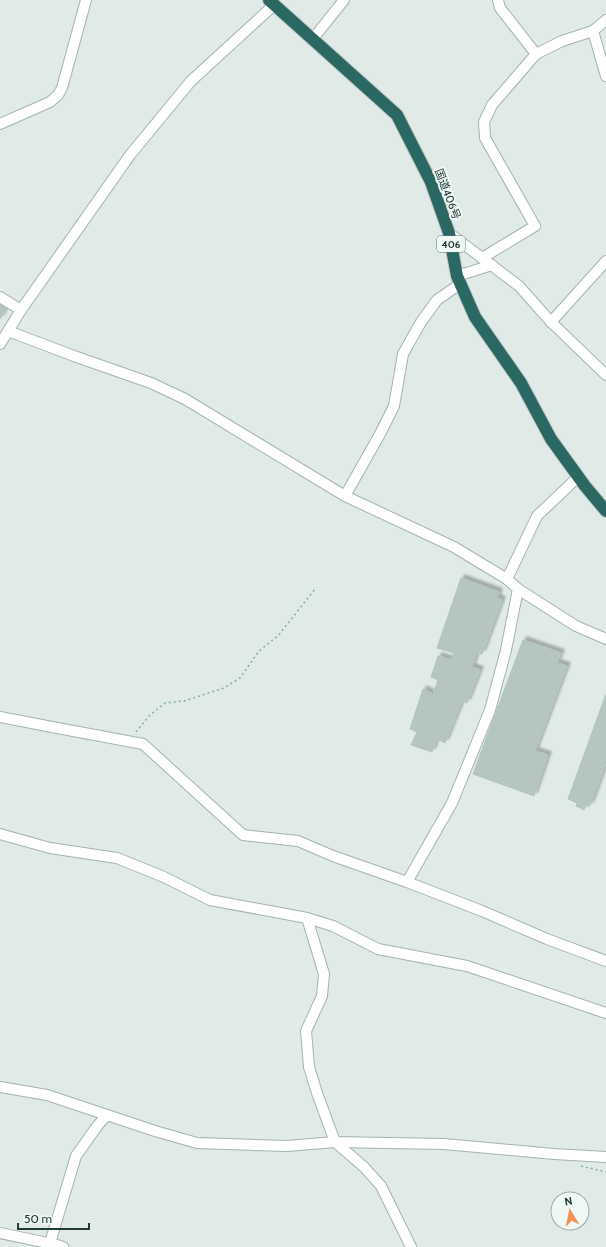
<svg xmlns="http://www.w3.org/2000/svg" width="606" height="1247" viewBox="0 0 606 1247" font-family="Cabin,'Noto Sans JP',sans-serif">
  <style>
    .building { fill: #b5c6c1; stroke: #b2c5bf; filter: url(#shadow) }
    .lines { fill: none; stroke-linecap: round; stroke-linejoin: round }
    .minor-casing { stroke: #a3b3af; stroke-width: 12 }
    .highway-casing { stroke: #c1c8c7; stroke-width: 14 }
    .path { stroke: #80afa6; stroke-width: 1.5; stroke-dasharray: 2 3; stroke-linecap: butt }
    .minor { stroke: #fff; stroke-width: 10 }
    .highway { stroke: #2c6863; stroke-width: 12 }
    .labels { text-anchor: middle; dominant-baseline: central; stroke-width: 4; stroke-linejoin: round; paint-order: stroke }
    .shield { fill: #f0f8f5; stroke: #5e7470; stroke-width: 1 }
    .shield-label { font-size: 10px; font-weight: bold; fill: #203b37 }
    .street-label { font-size: 11px; fill: #203b37; stroke: #f0f8f5 }
  </style>
  <defs>
    <filter id="shadow"><feDropShadow dx="3.5" dy="-3.5" stdDeviation="1" flood-color="#0004"/></filter>
  </defs>
  <rect width="100%" height="100%" fill="#e0ebe7"/>
  <g class="building">
    <path d="M0,304l7,4 -7,11z"/>
    <path d="M461,578l38,14 -2,6 5,2 -20,54 -5,-2 -5,15 8,3 -13,33 -5,-2 -17,42 -8,-4 -5,13 -21,-7 6,-13 -7,-3 13,-40 10,5 5,-14 -7,-3 7,-21 13,4 3,-7 -17,-5z"/>
    <path d="M523,640l38,13 -4,10 10,3 -32,85 13,4 -14,41 -61,-22z"/>
    <path d="M606,694v69l-16,43 -4,-1 -2,5 -8,-4 1,-3 -9,-4z"/>
  </g>
  <g class="lines">
    <defs>
      <g id="minor">
        <path d="M498,0l2,8 36,46"/>
        <path d="M606,20l-13,11 -31,10 -26,13 -44,51 -8,17 1,16 50,88 -53,32 37,28 32,36 55,53"/>
        <path d="M593,31l13,45"/>
        <path d="M312,40l32,-40"/>
        <path d="M0,124l50,-22 8,-7 4,-7 24,-88"/>
        <path d="M449,233l33,25"/>
        <path d="M457,276l35,-11"/>
        <path d="M0,297l21,13"/>
        <path d="M551,322l55,-61"/>
        <path d="M8,331l66,25 77,27 34,16 160,97 109,51 53,32 11,10 58,37 30,13"/>
        <path d="M0,344l21,-34 109,-155 61,-74 83,-76"/>
        <path d="M345,496l35,-62 14,-28 9,-52 18,-32 16,-22 23,-16"/>
        <path d="M507,579l30,-63 41,-39"/>
        <path d="M0,717l52,10 91,17 100,91 55,6 35,15 74,26 75,29 65,28 59,22"/>
        <path d="M0,834l50,14 67,10 47,19 46,23 97,18 26,8 45,23 89,17 139,47"/>
        <path d="M407,882l45,-79 38,-93 16,-60 12,-61"/>
        <path d="M307,918l17,56 -2,22 -16,35 3,36 8,26 18,49 29,25 17,19 30,61"/>
        <path d="M0,1087l47,8 108,36 42,12 90,3 48,-4 109,2 110,10 52,3"/>
        <path d="M0,1233l57,12 6,2"/>
        <path d="M50,1243l26,-87 22,-31 9,-10"/>
      </g>
      <path id="highway" d="M269,0l128,115 34,67 18,51 8,43 18,41 46,66 30,56 34,47 21,25"/>
    </defs>
    <use href="#minor" class="minor-casing"/>
    <use href="#highway" class="highway-casing"/>
    <g class="path">
      <path d="M136,732l14,-17 15,-12 19,-2 40,-13 16,-10 19,-27 19,-15 37,-47"/>
      <path d="M581,1166l25,6"/>
    </g>
    <use href="#minor" class="minor"/>
    <use href="#highway" class="highway"/>
  </g>
  <g class="labels">
    <rect class="shield" x="437" y="236" width="28" height="16" rx="3"/>
    <g class="shield-label">
      <text x="451" y="244">406</text>
    </g>
    <g class="street-label">
      <text transform="translate(448 194) rotate(69)">国道406号</text>
    </g>
  </g>
  <g transform="translate(570 1211) rotate(350)"><circle r="19" fill="#f0f8f5" stroke="#9daca9"/>
  <path d="M0-3L7 15L0 10L-7 15Z" fill="#f48f55"/>
  <text y="-6" font-size="11" font-weight="bold" text-anchor="middle" fill="#203b37">N</text>
  </g>
  <path d="M18 1223v6h71v-6" fill="none" stroke="#203b37" stroke-width="2"/>
  <text x="24" y="1223" font-size="12" fill="#203b37" stroke="#f0f8f5" stroke-width="3" paint-order="stroke">50 m</text>
</svg>
